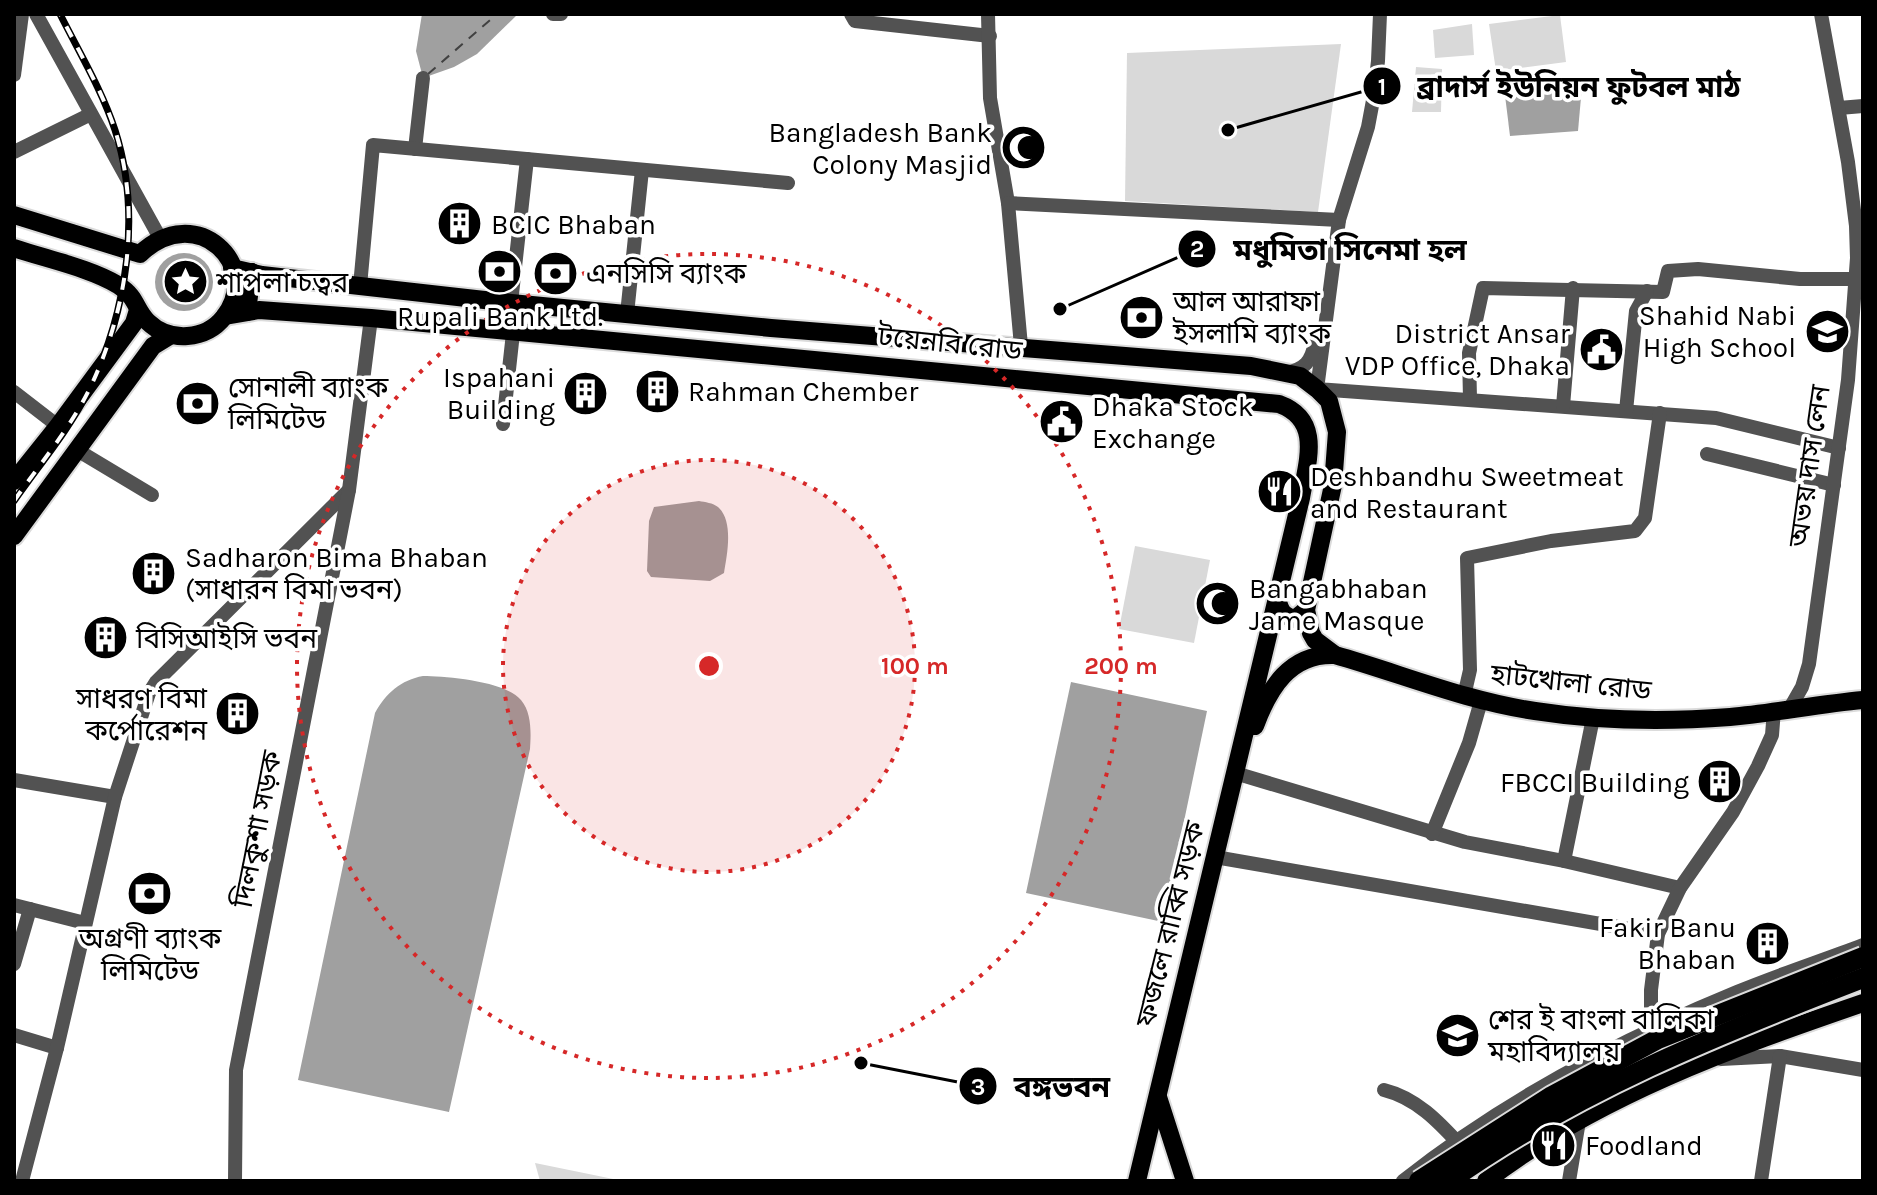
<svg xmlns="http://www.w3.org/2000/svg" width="1877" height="1195" viewBox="0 0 1877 1195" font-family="Karla,'Noto Sans Bengali',sans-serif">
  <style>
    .green { fill: #d9d9d9 }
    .water { fill: #a0a0a0 }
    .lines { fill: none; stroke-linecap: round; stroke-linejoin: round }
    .ferry { stroke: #414141; stroke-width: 2; stroke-dasharray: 10 8; stroke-linecap: butt }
    .major-casing { stroke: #dbdbdb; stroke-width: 22 }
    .minor { stroke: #525252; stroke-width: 14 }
    .major { stroke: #000; stroke-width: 18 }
    .rail-casing { stroke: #000; stroke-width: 7 }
    .rail { stroke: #fff; stroke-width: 4; stroke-dasharray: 12; stroke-linecap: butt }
    .highway-bridge-casing { stroke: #dbdbdb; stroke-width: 24; stroke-linecap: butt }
    .highway-bridge { stroke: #000; stroke-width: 20 }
    .ring { fill: none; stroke: #d62828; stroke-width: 4; stroke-dasharray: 4 8 }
    .labels { text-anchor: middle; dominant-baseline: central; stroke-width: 7; stroke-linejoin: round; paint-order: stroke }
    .poi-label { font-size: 28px; fill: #000; stroke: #fff; text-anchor: start }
    .street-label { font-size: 28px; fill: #000; stroke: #fff }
    .centre { fill: #d62828; stroke: #fff; stroke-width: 4 }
    .ring-label { font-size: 24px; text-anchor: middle; font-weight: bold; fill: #d62828; stroke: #fff; stroke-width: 7; stroke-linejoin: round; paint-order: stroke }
    .leader { fill: none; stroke: #000; stroke-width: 3 }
    .callout-dot { fill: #000; stroke: #fff; stroke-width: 3 }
    .mark-label { font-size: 24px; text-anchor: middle; font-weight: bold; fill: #fff }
    .callout-label { font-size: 30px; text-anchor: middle; font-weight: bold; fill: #000; stroke: #fff; stroke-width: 7; stroke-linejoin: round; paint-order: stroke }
  </style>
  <rect width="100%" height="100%" fill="#fff"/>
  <g class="green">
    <path d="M1560,15l6,47 -70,9 -7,-47z"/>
    <path d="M1472,24l2,31 -39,3 -2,-28z"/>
    <path d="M1341,44l-23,168 -193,-11 2,-148z"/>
    <path d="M1416,67l26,2 -1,43h-29z"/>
    <path d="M1135,546l75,14 -16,83 -75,-14z"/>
    <path d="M535,1163l88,18h-83z"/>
  </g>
  <g class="water">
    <path d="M422,14h96l-41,40 -23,13 -31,11 -7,-27z"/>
    <path d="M1568,77l14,9 -4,45 -68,5 -6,-49z"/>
    <circle cx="184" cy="282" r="29"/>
    <path d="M699,501c6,1 14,2 19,6 16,14 9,48 6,66l-14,8 -59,-4 -4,-6 2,-50 5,-14z"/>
    <path d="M423,676c23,0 82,5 98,24 11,13 10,34 9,49l-81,363 -151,-32 77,-367c11,-20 26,-33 48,-37z"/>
    <path d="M1071,682l136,29 -44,211 -137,-29z"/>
  </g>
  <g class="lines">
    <path class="ferry" d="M428,74l69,-60"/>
    <defs>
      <g id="major">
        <path d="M14,215l126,39c56,-54 124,12 84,63 -18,23 -54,26 -76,5 -14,-14 -10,-24 -30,-37 -28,-17 -72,-26 -104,-37"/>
        <path d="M232,268l30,7 249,28 260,25 480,38 49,10 17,13 12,12 8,31 -4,53 -27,125 5,23 4,7 20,15c67,19 131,46 200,56 64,10 130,11 195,6 44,-4 89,-13 133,-17"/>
        <path d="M247,312l5,-40"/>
        <path d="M225,316l34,-6 112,8 908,86c44,16 28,58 22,94l-164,683"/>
        <path d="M14,481l44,-55 76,-103 4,-13"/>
        <path d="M14,536l139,-190 18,-11"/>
        <path d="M1277,598c3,12 5,18 18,21l11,-9"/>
        <path d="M1255,726c14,-38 35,-73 80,-71"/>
        <path d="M1158,1097l27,84"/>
        <path d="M1486,1181c111,-85 246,-133 377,-178"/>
      </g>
    </defs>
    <use href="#major" class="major-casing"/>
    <g class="minor">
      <path d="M36,14l124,224"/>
      <path d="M553,14h8"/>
      <path d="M851,14l4,7 135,15"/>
      <path d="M988,14l2,84 18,105 13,143"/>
      <path d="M1380,14l-2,47 -4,34 -6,32 -29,93 -22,169 399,29 123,30"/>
      <path d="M14,75l8,-61"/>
      <path d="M1839,108l24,-2"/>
      <path d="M415,149l8,-71"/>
      <path d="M14,152l75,-37"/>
      <path d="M1008,203l331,17"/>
      <path d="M360,286l13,-141 415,38"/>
      <path d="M511,303l16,-144"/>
      <path d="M627,314l15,-144"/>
      <path d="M1286,373c19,-4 25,-11 29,-30"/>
      <path d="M14,392l44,34"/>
      <path d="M1470,399l-1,-46 14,-65 180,4 5,-21 30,-2 102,10h55"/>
      <path d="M1563,406l10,-118"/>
      <path d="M1626,411l10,-100 11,-20"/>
      <path d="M503,424l10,-91"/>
      <path d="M77,450l75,45"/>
      <path d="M1707,454l127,31"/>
      <path d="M1464,696l6,-26 -3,-112 84,-17 84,-10 10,-13 15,-105"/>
      <path d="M1790,708l12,-21 7,-23 39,-284 9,-122 -1,-32 -8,-64 -27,-148"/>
      <path d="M1235,773l230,69 99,19 116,27"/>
      <path d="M14,780l101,17"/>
      <path d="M1432,834l37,-91 12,-42"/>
      <path d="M1215,857l443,77"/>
      <path d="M1564,861l29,-143"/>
      <path d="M14,905l71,18"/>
      <path d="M14,964l16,-55"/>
      <path d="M14,1035l43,13"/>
      <path d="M1651,1038v-48l7,-56 22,-46 53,-76 25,-46 14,-31 2,-25"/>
      <path d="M1721,1059l59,-3 83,14"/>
      <path d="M1384,1090c32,8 54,31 76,55"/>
      <path d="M22,1181l35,-133 58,-251 34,-104 7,-11 193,-192"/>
      <path d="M235,1181l1,-111 113,-580 22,-172"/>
      <path d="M1403,1181c99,-79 217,-141 334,-189 41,-17 84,-31 126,-47"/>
      <path d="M1569,1181l10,-60"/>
      <path d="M1761,1181l19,-125"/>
    </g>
    <use href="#major" class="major"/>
    <defs>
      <path id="rail" d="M14,501c25,-36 55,-71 75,-111 38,-78 53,-176 26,-260 -13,-40 -36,-78 -55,-116"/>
    </defs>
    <use href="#rail" class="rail-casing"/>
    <use href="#rail" class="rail"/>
    <defs>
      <g id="highway-bridge">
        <path d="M1419,1181l133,-85 106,-57 205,-82"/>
        <path d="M1449,1181c127,-90 269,-147 414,-203"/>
      </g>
    </defs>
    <use href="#highway-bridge" class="highway-bridge-casing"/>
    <use href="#highway-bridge" class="highway-bridge"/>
  </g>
  <circle cx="709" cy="666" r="206" fill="#d62828" fill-opacity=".12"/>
  <g class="ring">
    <circle cx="709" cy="666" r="206"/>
    <circle cx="709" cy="666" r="412"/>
  </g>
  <defs>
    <symbol id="mosque-disc" viewBox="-11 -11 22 22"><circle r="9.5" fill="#000" stroke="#fff"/><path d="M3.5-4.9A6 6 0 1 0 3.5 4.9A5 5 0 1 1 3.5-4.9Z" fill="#fff"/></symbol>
    <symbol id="building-disc" viewBox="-11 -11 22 22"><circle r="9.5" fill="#000" stroke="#fff"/><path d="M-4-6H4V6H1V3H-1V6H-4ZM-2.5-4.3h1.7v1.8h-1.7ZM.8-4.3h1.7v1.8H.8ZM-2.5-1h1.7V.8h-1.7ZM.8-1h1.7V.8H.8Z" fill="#fff"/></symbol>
    <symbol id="bank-disc" viewBox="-11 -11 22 22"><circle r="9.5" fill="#000" stroke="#fff"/><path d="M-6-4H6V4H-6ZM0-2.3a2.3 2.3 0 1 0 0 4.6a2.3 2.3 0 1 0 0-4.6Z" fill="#fff"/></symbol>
    <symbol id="sight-disc" viewBox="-11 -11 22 22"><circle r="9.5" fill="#000" stroke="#fff"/><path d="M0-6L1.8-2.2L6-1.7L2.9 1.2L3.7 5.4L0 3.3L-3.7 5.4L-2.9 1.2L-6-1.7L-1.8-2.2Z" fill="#fff"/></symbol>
    <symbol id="school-disc" viewBox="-11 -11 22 22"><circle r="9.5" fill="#000" stroke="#fff"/><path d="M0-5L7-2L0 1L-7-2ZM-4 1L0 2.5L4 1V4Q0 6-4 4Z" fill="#fff"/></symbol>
    <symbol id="civic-disc" viewBox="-11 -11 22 22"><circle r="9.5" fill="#000" stroke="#fff"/><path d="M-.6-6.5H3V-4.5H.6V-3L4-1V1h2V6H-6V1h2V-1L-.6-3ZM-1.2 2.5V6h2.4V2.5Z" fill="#fff"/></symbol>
    <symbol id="restaurant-disc" viewBox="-11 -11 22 22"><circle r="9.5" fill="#000" stroke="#fff"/><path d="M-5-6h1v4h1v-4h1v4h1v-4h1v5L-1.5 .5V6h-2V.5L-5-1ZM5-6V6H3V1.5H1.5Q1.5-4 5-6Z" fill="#fff"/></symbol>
  </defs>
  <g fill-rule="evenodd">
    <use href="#mosque-disc" x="998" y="122" width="51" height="51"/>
    <use href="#building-disc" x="434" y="198" width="51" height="51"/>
    <use href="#bank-disc" x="474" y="246" width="51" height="51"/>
    <use href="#bank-disc" x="530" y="248" width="51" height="51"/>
    <use href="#sight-disc" x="160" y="256" width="51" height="51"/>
    <use href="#bank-disc" x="1116" y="292" width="51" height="51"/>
    <use href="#school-disc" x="1802" y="306" width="51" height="51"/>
    <use href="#civic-disc" x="1576" y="324" width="51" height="51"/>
    <use href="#building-disc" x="632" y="366" width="51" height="51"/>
    <use href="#building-disc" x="560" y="368" width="51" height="51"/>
    <use href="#bank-disc" x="172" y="378" width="51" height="51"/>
    <use href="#civic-disc" x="1036" y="396" width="51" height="51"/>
    <use href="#restaurant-disc" x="1254" y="466" width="51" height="51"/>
    <use href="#building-disc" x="128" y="548" width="51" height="51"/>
    <use href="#mosque-disc" x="1192" y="578" width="51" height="51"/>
    <use href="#building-disc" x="80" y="612" width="51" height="51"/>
    <use href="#building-disc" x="212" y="688" width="51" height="51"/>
    <use href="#building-disc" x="1694" y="756" width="51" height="51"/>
    <use href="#bank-disc" x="124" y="868" width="51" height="51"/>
    <use href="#building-disc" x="1742" y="918" width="51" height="51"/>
    <use href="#school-disc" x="1432" y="1010" width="51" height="51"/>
    <use href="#restaurant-disc" x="1528" y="1120" width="51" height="51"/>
  </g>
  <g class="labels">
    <g class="poi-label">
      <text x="992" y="132" text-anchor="end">Bangladesh Bank<tspan x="992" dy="32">Colony Masjid</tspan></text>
      <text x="491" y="224">BCIC Bhaban</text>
      <text x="586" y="273">এনসিসি ব্যাংক</text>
      <text x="216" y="282">শাপলা চত্বর</text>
      <text x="1173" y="301">আল আরাফা<tspan x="1173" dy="32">ইসলামি ব্যাংক</tspan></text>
      <text x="1796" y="315" text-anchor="end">Shahid Nabi<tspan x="1796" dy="32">High School</tspan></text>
      <text x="500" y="316" text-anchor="middle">Rupali Bank Ltd.</text>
      <text x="1570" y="333" text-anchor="end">District Ansar<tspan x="1570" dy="32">VDP Office, Dhaka</tspan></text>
      <text x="555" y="377" text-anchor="end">Ispahani<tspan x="555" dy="32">Building</tspan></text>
      <text x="228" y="387">সোনালী ব্যাংক<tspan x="228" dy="32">লিমিটেড</tspan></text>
      <text x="688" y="391">Rahman Chember</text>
      <text x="1092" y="406">Dhaka Stock<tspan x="1092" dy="32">Exchange</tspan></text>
      <text x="1310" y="476">Deshbandhu Sweetmeat<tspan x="1310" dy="32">and Restaurant</tspan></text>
      <text x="185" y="557">Sadharon Bima Bhaban<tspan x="185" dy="32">(সাধারন বিমা ভবন)</tspan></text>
      <text x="1249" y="588">Bangabhaban<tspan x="1249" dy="32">Jame Masque</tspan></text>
      <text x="136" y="638">বিসিআইসি ভবন</text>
      <text x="207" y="698" text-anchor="end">সাধরণ বিমা<tspan x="207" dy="32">কর্পোরেশন</tspan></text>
      <text x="1689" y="782" text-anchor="end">FBCCI Building</text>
      <text x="1736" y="927" text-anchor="end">Fakir Banu<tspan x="1736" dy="32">Bhaban</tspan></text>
      <text x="150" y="938" text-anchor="middle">অগ্রণী ব্যাংক<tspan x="150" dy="32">লিমিটেড</tspan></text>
      <text x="1488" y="1019">শের ই বাংলা বালিকা<tspan x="1488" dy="32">মহাবিদ্যালয়</tspan></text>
      <text x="1585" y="1145">Foodland</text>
    </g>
    <g class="street-label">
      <text transform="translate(950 343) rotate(6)">টয়েনবি রোড</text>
      <text transform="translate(1809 466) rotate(-82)">অভয় দাস লেন</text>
      <text transform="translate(1571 682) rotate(6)">হাটখোলা রোড</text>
      <text transform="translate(257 829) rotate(-79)">দিলকুশা সড়ক</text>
      <text transform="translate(1170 924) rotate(-76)">ফজলে রাব্বি সড়ক</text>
    </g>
  </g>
  <circle cx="709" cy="666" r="12" class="centre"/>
  <g class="ring-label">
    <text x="915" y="674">100 m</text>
    <text x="1121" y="674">200 m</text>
  </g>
  <path class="leader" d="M1228 130L1382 86M1060 309L1197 249M861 1063L978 1086"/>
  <g class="callout-dot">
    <circle cx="1228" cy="130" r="8"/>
    <circle cx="1060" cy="309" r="8"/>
    <circle cx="861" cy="1063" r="8"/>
    <circle cx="1382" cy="86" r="20"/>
    <circle cx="1197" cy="249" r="20"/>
    <circle cx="978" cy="1086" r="20"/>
  </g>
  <g class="mark-label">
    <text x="1382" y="95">1</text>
    <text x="1197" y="257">2</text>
    <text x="978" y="1095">3</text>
  </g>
  <g class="callout-label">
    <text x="1579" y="97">ব্রাদার্স ইউনিয়ন ফুটবল মাঠ</text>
    <text x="1350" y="260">মধুমিতা সিনেমা হল</text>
    <text x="1062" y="1097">বঙ্গভবন</text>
  </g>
  <rect width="1877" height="1195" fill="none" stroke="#000000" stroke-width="32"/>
</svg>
